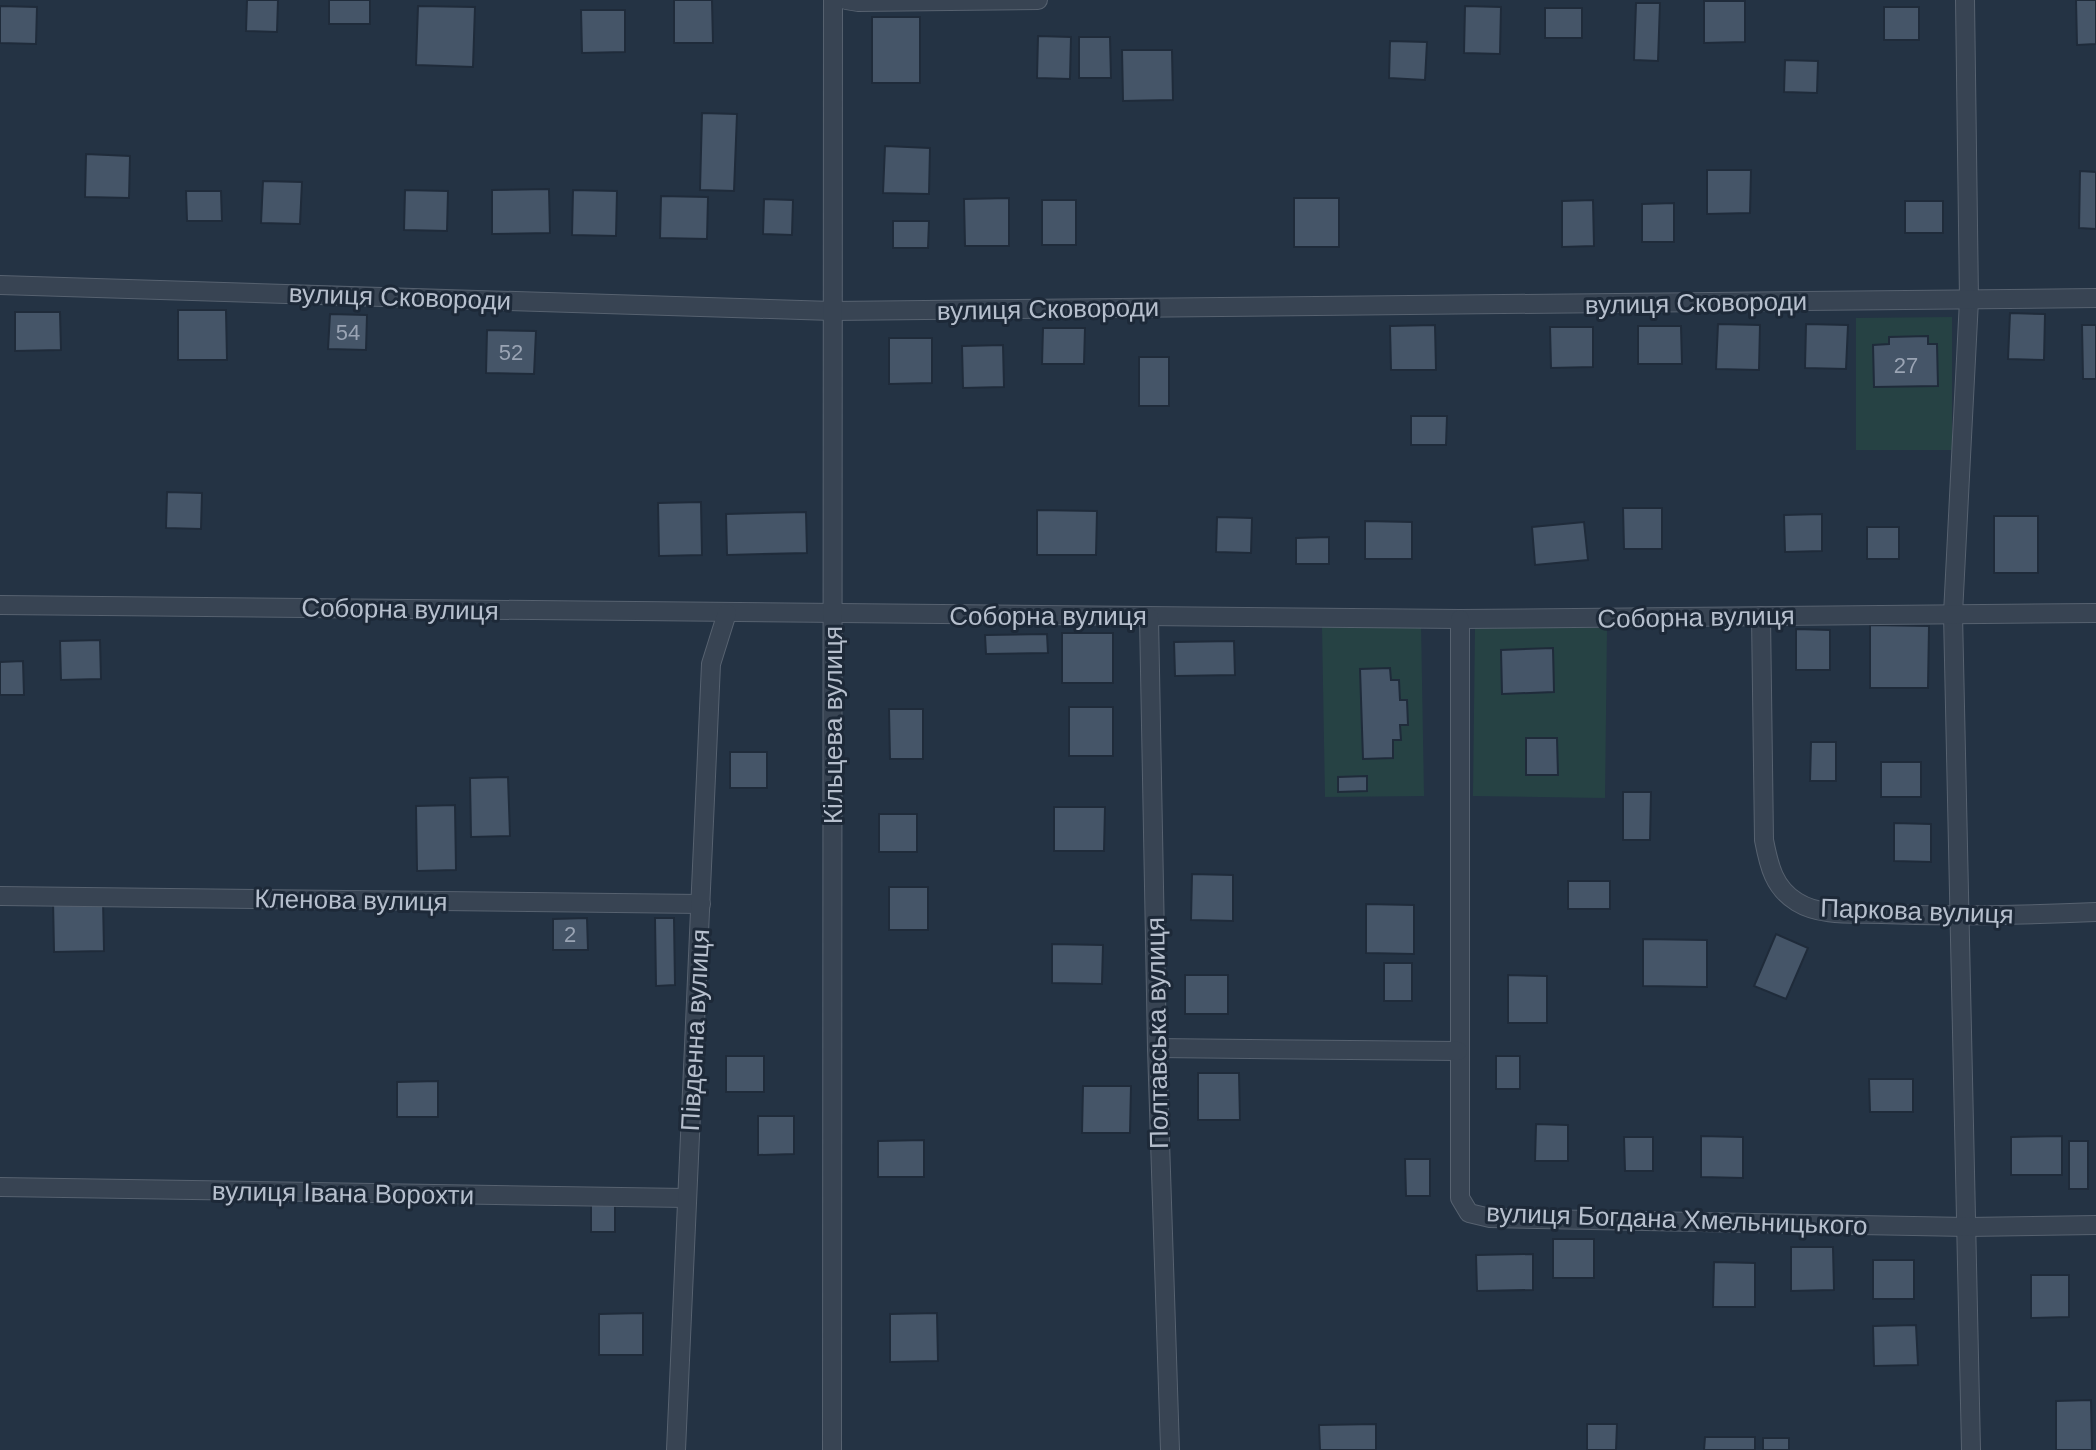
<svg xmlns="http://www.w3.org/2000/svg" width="2096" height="1450" viewBox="0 0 2096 1450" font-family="Arial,sans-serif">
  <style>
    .green { fill: #264244 }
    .building { fill: #455568; stroke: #1f2b3a; stroke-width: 2 }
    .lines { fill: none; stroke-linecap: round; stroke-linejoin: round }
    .minor-casing { stroke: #576270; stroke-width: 20 }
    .minor { stroke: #384453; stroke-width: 18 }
    .labels { text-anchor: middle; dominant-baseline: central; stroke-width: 6; stroke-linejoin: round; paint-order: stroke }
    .number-label { font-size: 22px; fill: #9aa4b4 }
    .street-label { font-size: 26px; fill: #b6bfcd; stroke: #1d2938 }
  </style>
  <rect width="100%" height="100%" fill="#243344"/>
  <g class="green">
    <path d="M1952,317v133h-96v-132z"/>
    <path d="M1421,624l3,172 -99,1 -3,-171z"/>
    <path d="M1475,626l132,2 -2,170 -132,-2z"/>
  </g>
  <g class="building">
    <path d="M247,0h31l-1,32 -31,-1z"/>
    <rect x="329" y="0" width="41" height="24"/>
    <path d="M674,0h38l1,43h-39z"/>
    <path d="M2076,0h20v44l-19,1z"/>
    <path d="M1704,1h41v41l-41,1z"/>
    <path d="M1636,3h24l-2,58 -24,-1z"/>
    <path d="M0,6l37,1 -1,37 -36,-1z"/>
    <path d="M418,6l57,1 -2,60 -57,-2z"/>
    <path d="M1465,6l36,1 -1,47 -36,-1z"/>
    <rect x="1884" y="7" width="35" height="33"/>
    <rect x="1545" y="8" width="37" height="30"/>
    <path d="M581,10h44v42l-43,1z"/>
    <rect x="872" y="17" width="48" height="66"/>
    <path d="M1038,36l33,1 -1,42 -33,-1z"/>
    <path d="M1079,37h31l1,41h-32z"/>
    <path d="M1390,41l37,1 -2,38 -36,-2z"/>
    <path d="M1122,50h50l1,50 -50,1z"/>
    <path d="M1785,60l33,1 -1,32 -33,-1z"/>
    <path d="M702,113l35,1 -3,77 -34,-1z"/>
    <path d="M885,146l45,2 -1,46 -46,-1z"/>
    <path d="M86,154l44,2 -1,42 -44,-1z"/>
    <path d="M1707,170h44l-1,43 -43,1z"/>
    <path d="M2080,171l16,1v57l-17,-1z"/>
    <path d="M263,181l39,1 -2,42 -39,-1z"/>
    <path d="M549,189l1,44 -58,1v-44z"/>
    <path d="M405,190l43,1 -1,40 -43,-1z"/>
    <path d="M573,190l44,1 -1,45 -44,-1z"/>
    <path d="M186,191h35l1,30h-35z"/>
    <path d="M661,196l47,1 -1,42 -47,-1z"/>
    <path d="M1009,198v48h-44l-1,-47z"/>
    <rect x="1294" y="198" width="45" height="49"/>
    <path d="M764,199l29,1 -1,35 -29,-1z"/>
    <rect x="1042" y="200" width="34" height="45"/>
    <path d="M1593,200l1,46 -32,1v-46z"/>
    <rect x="1905" y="201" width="38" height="32"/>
    <path d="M1674,203v39h-32v-38z"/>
    <path d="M893,221h36l-1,27h-35z"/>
    <path d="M178,310h48l1,50h-49z"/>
    <path d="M15,312h45l1,38 -46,1z"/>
    <path d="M2010,313l35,1 -1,46 -36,-1z"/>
    <path d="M330,314l37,1 -1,35 -38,-1z"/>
    <path d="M1718,324l42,1 -1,45 -43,-1z"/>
    <path d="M1806,324l42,1 -2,44 -41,-1z"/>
    <path d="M1435,325l1,45h-45l-1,-44z"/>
    <path d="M2082,325h14v54h-13z"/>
    <path d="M1638,326h43l1,38h-44z"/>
    <path d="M1550,327h43v40l-42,1z"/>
    <path d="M1043,328h42l-1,36h-42z"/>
    <path d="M487,330l49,1 -2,43 -48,-1z"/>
    <path d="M1928,336v8h9l1,42 -64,1 -1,-42 16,-1v-7z"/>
    <path d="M889,338h43v45l-43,1z"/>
    <path d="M1003,345l1,42 -41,1 -1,-42z"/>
    <rect x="1139" y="357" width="30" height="49"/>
    <path d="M1411,416h36l-1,29h-35z"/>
    <path d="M167,492l35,1 -1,36 -35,-1z"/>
    <path d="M701,502l1,53 -43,1 -1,-53z"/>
    <path d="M1623,508h39v41h-38z"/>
    <path d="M1037,510l60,1 -1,44h-59z"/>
    <path d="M806,512l1,41 -80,2 -1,-41z"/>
    <path d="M1822,514v37l-37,1 -1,-37z"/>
    <rect x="1994" y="516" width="44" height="57"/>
    <path d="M1217,517l35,1 -1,35 -35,-1z"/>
    <path d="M1365,521l47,1v37h-47z"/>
    <path d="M1584,522l4,38 -53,5 -3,-38z"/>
    <rect x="1867" y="527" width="32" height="32"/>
    <path d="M1329,537v27h-33v-26z"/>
    <path d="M1870,625l59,1 -1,62h-58z"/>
    <path d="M1796,629l34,1v40h-34z"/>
    <rect x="1062" y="633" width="51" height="50"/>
    <path d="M1047,634l1,19 -62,1 -1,-19z"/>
    <path d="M100,640l1,39 -40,1 -1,-39z"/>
    <path d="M1234,641l1,34 -60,1 -1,-34z"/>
    <path d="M1553,648l1,44 -52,2 -1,-44z"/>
    <path d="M23,661l1,34h-24v-33z"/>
    <path d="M1390,668l1,12h8l1,20h7l1,25h-8l1,15h-8v18l-30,1 -3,-90z"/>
    <rect x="1069" y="707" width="44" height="49"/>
    <path d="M889,709h34v50h-33z"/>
    <path d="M1526,738h31l1,37h-32z"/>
    <path d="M1811,742h25v39h-26z"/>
    <rect x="730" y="752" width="37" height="36"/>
    <rect x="1881" y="762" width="40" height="35"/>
    <path d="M1367,776v15l-29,1v-15z"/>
    <path d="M508,777l2,59 -39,1 -1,-59z"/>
    <path d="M1623,792h28l-1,48h-27z"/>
    <path d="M455,805l1,65 -39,1 -1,-65z"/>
    <path d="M1054,807h51l-1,44h-50z"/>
    <rect x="879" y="814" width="38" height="38"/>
    <path d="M1894,823l37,1v38l-37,-1z"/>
    <path d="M1192,874l41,1v46l-42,-1z"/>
    <rect x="1568" y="881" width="42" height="28"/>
    <rect x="889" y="887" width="39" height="43"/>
    <path d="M103,899l1,52 -50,1 -1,-52z"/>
    <path d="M1366,904l48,1v49l-48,-1z"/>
    <path d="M587,918l1,32h-35v-31z"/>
    <path d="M655,918h19l1,67 -19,1z"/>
    <path d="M1776,934l32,14 -22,51 -32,-13z"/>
    <path d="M1643,939l64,1v47l-64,-1z"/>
    <path d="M1052,944l51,1 -1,39 -50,-1z"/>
    <rect x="1384" y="963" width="28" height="38"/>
    <rect x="1185" y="975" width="43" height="39"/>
    <path d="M1508,975l39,1v47h-39z"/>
    <rect x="726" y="1056" width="38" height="36"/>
    <rect x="1496" y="1056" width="24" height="33"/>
    <path d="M1198,1073h41l1,47h-42z"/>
    <path d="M1869,1079h44v33h-43z"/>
    <path d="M438,1081v36h-41v-35z"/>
    <path d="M1083,1086h48l-1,47h-48z"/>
    <path d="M758,1116h36v38l-36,1z"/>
    <path d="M1536,1124l32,1v36h-33z"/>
    <path d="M1701,1136l42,1v41l-42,-1z"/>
    <path d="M2062,1136v39h-51v-38z"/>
    <path d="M1624,1137h29v34h-28z"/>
    <path d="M924,1140v37h-46v-36z"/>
    <rect x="2069" y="1141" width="19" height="48"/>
    <path d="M1405,1159h25v37h-24z"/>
    <rect x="591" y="1205" width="24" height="27"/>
    <rect x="1553" y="1239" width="41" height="39"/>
    <path d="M1791,1247h42l1,43 -43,1z"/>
    <path d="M1533,1254v36l-56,1 -1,-36z"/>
    <rect x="1873" y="1260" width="41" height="39"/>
    <path d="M1714,1262l41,1v44h-42z"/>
    <path d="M2031,1275h38v42l-38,1z"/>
    <path d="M643,1313v42h-44v-41z"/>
    <path d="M937,1313l1,48 -48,1v-48z"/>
    <path d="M1916,1325l2,40 -44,1 -1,-40z"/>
    <path d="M2091,1400l1,50h-36v-49z"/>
    <path d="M1376,1424v26h-56l-1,-25z"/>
    <path d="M1587,1424h30l-1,26h-29z"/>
    <path d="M1705,1437h50v13h-51z"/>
    <rect x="1763" y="1438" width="26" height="12"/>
  </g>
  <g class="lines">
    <defs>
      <g id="minor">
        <path d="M846,0l12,2 180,-2"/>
        <path d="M1965,0l4,300 -16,314 18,836"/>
        <path d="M0,285l832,26 1264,-13"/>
        <path d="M0,605l1460,14 636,-6"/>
        <path d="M1761,616l3,224c5,26 10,48 33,62 24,15 58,11 85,12 71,3 142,1 214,-2"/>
        <path d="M1149,617l8,431 13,402"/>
        <path d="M1460,619v579l9,15 21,5 477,9 129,-2"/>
        <path d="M0,896l701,8"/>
        <path d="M1157,1048l301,3"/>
        <path d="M0,1187l686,11"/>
        <path d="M676,1450l35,-786 16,-51"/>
        <path d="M832,1450l1,-1450"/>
      </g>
    </defs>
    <use href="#minor" class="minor-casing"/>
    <use href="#minor" class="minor"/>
  </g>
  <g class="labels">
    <g class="number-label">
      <text x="348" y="332">54</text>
      <text x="511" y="352">52</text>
      <text x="1906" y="365">27</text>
      <text x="570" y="934">2</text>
    </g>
    <g class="street-label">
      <text transform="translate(400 297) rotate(2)">вулиця Сковороди</text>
      <text transform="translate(1696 303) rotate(-1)">вулиця Сковороди</text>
      <text transform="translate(1048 309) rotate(-1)">вулиця Сковороди</text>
      <text transform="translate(400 609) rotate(1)">Соборна вулиця</text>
      <text x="1048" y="616">Соборна вулиця</text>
      <text transform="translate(1696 617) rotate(-1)">Соборна вулиця</text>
      <text transform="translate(833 725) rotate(-90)">Кільцева вулиця</text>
      <text transform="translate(351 900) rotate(1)">Кленова вулиця</text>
      <text transform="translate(1917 911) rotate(2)">Паркова вулиця</text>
      <text transform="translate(695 1030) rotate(-87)">Південна вулиця</text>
      <text transform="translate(1157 1033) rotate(-91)">Полтавська вулиця</text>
      <text transform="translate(343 1193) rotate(1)">вулиця Івана Ворохти</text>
      <text transform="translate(1677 1219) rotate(2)">вулиця Богдана Хмельницького</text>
    </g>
  </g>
</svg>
